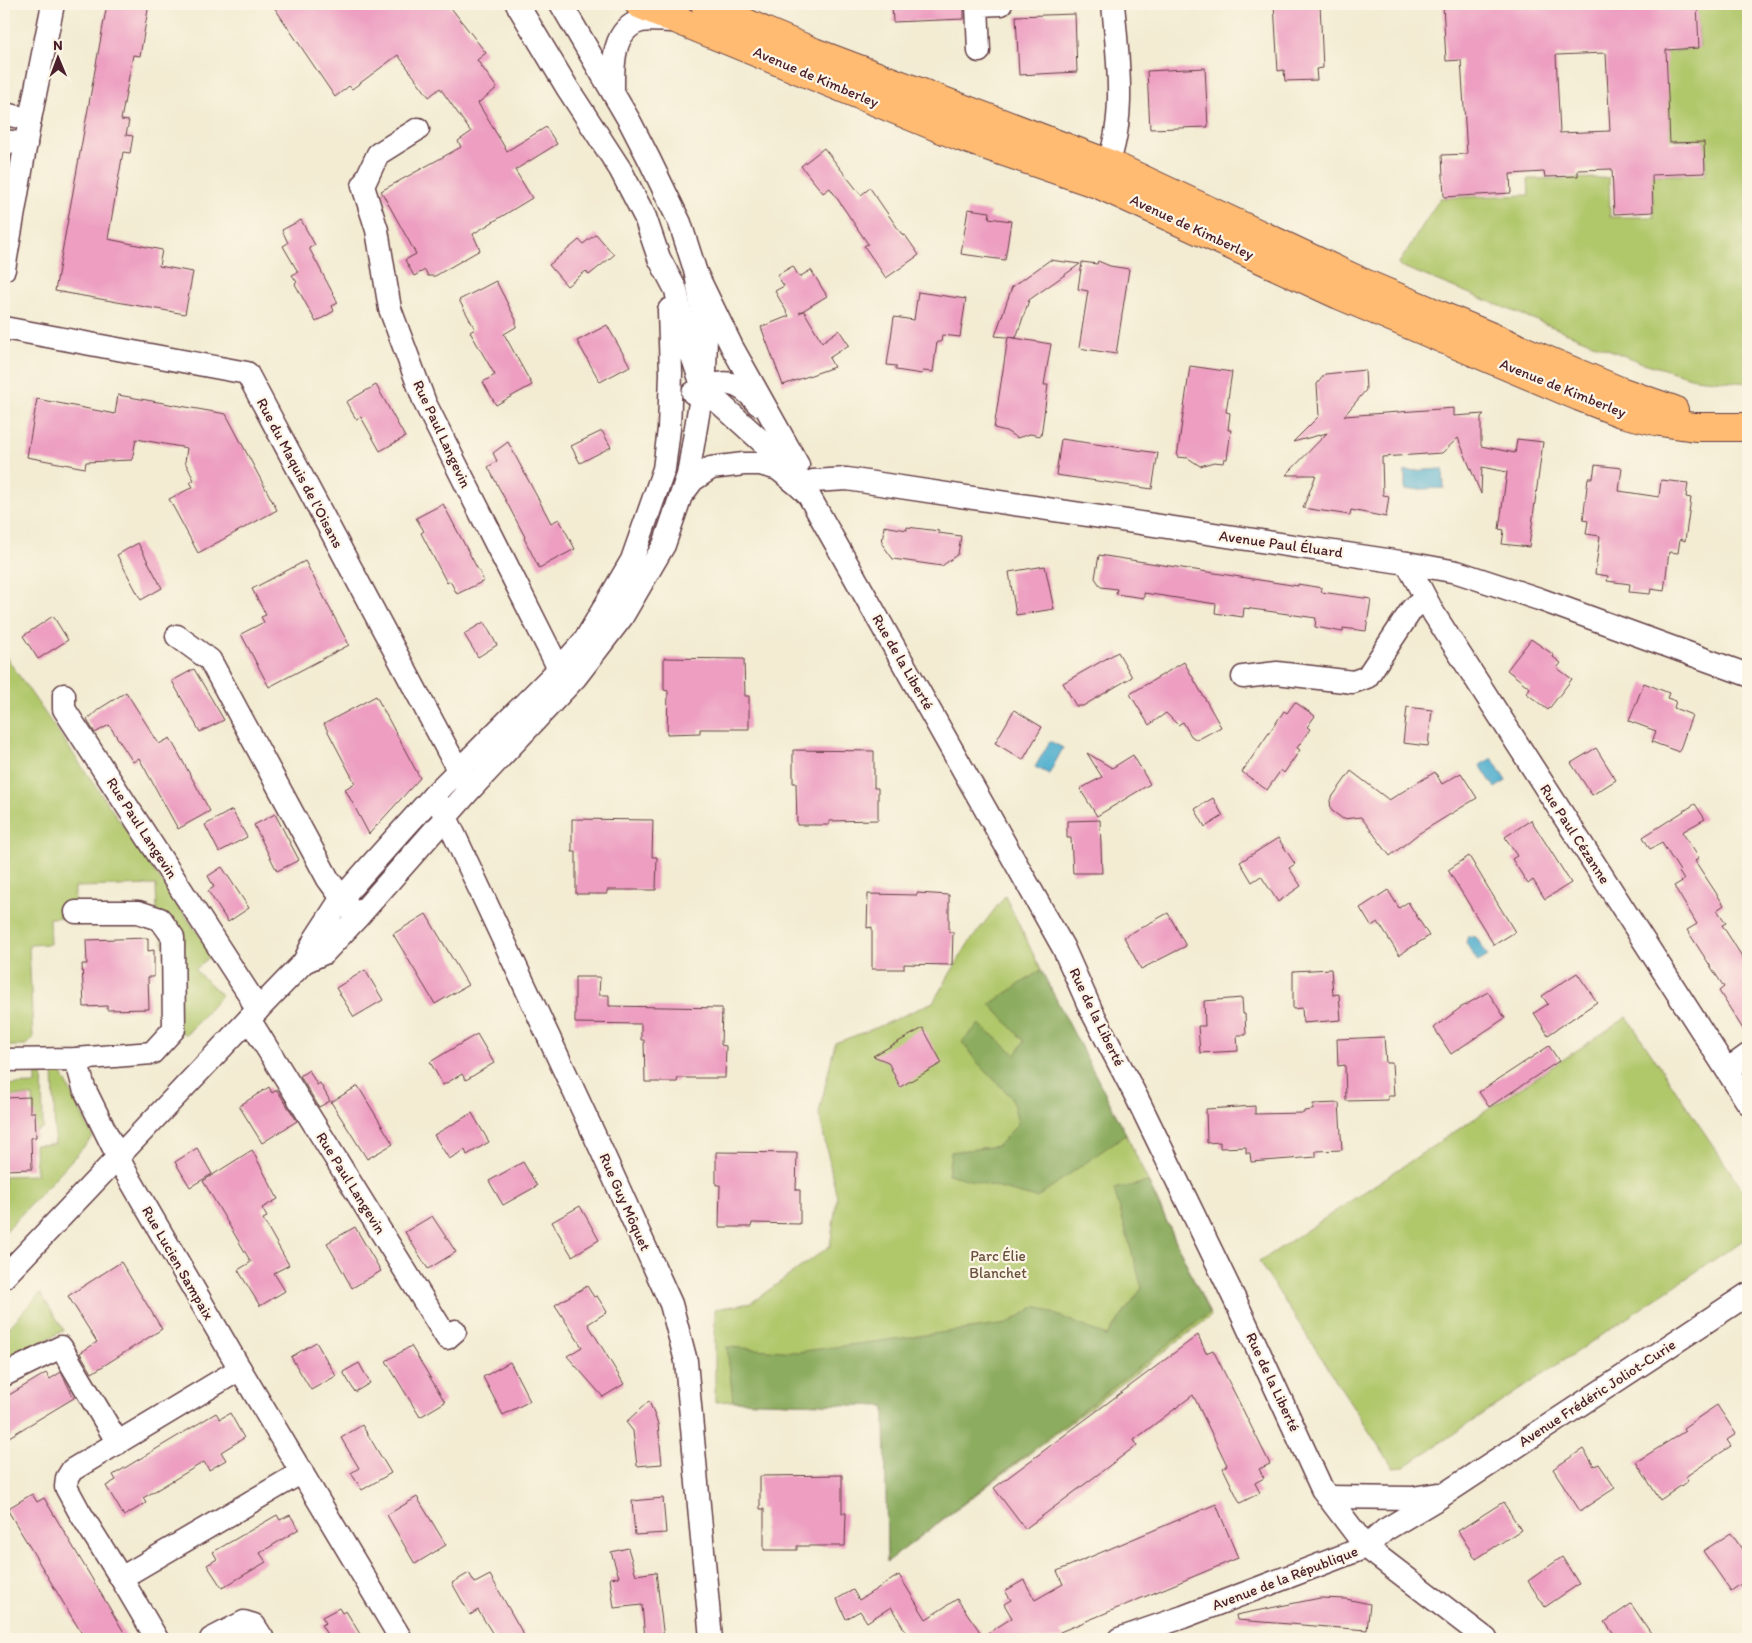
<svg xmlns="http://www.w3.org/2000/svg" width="1752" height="1643" viewBox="0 0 1752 1643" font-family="Itim,sans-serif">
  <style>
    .green { fill: #b0c76b; stroke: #7d734b }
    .forest { fill: #8cac5f; stroke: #6b6645 }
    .water { fill: #4fafce; stroke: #4c677c }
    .building { fill: #ed9ec1; fill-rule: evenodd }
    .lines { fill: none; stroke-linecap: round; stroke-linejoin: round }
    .minor-casing { stroke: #633e44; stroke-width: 25 }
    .major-casing { stroke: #633e44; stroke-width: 30 }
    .minor { stroke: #fff; stroke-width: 22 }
    .major { stroke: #ffbb71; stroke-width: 28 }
    .labels { text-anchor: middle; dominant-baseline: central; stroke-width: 4.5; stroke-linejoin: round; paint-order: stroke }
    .street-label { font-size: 15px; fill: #4a1f2b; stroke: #fcf5e5 }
    .park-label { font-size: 15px; fill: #69513e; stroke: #fcf5e5 }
  </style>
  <rect width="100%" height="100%" fill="#fcf5e5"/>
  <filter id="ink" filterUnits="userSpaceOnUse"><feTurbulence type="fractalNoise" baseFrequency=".02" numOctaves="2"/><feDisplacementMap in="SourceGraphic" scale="10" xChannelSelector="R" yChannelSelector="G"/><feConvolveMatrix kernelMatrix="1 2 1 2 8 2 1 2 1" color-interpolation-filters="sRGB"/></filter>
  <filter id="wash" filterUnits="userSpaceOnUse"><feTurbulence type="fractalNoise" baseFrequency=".0096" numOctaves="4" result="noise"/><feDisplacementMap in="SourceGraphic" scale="20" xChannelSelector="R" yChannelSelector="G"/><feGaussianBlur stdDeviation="1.12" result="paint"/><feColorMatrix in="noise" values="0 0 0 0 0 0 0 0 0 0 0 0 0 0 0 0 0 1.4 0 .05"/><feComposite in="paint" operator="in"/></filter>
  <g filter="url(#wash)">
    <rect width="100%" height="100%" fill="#f3ecd3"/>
    <g class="green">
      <path d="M1696,4h52v379l-54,-5 -54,-16 -242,-97 42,-67 89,-3 -1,-16 81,-1 1,39h44l-3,-42h55l-1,-35 -35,-1 -6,-86 36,-6z"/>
      <path d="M4,654l208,300 -17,16 27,25 -36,40 -8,-5 -21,-118 -1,-27 -81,2 -1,30 -25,1 1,26 -21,1 4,94 -9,7h-20z"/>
      <path d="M1005,896l36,74 85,164 85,182 -324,246 -2,-156 -152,-5 -18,1v-93l36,-6 79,-57 7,-48 -18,-85 16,-70 43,-16 55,-25 35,-58z"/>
      <path d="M1627,1017l121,181v39l-344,230 -11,1 -134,-206z"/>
      <path d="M42,1066l1,62 -9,4 -1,-36h-29v-11l32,-1v-17z"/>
      <path d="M53,1067l9,7 31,63 -89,96v-57l32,-1 -1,-30 20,-1z"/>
      <path d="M40,1293l24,37 -60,34v-31z"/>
    </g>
    <g class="forest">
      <path d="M1041,970l85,164 -90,64 -88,-24 3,-22 47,-6 20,-22 -6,-26 -36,-37 -14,-19 17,-18 37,31 8,-14 -34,-37z"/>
      <path d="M1148,1182l61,131 -322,249 -2,-156 -152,-5 -6,-54 70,5 210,-28 29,-18 71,30 35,-48 -28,-99z"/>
    </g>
    <g class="water">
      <path d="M1443,469l1,19 -39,2v-19z"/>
      <path d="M1050,741l13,7 -14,26 -14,-7z"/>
      <path d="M1492,758l14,23 -11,7 -15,-23z"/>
      <path d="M1468,936l8,1 12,19 -10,6 -12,-19z"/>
    </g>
    <g id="blocks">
      <g class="building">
        <path d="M107,4h42l-9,52 -7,-1 -12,65 8,1 -3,14 7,1 -3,17 -7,-1 -15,87 54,11 -3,16 34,6 -8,42 -130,-23z"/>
        <path d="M272,4h176l38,49 -9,7 20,28 -19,15 29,48 39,-24 11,17 -42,26 17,28 -59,36 7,16 -45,26h-7l-3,-6 -11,6 -9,-16 11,-6 -35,-63 80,-44 -3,-6 13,-9 -31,-44 -11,9 -31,-42 -46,34 -3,-3 -14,11z"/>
        <path d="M892,4h72v15l-71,3z"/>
        <path d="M1274,4h46l3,64 -7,1 1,11 -32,1 -1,-11 -6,1z"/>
        <path d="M1443,4h254l2,44 -33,2 4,93 34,-1 1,31 -53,2 1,37 -39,2 -2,-45 -34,1v6l-33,1 -1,-5 -34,2 1,19 -67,4 -2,-42 25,-1 -6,-94 -15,1zM1606,53l4,78 -50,2 -4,-78z"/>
        <path d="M1075,14l2,58 -58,3 -3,-59z"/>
        <path d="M1205,68l3,59 -58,2 -3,-58z"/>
        <path d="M824,148l37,47 9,-7 33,48 2,-1 14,20 -33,23 -22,-32 4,-2 -38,-56 -7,5 -22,-27z"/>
        <path d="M968,209l22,3 -1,6 22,3 -6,39 -44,-6z"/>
        <path d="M301,220l14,25 -6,3 29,55 -6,3 2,5 -18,11 -21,-38 2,-2 -5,-7 6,-3 -15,-26 5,-3 -6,-13z"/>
        <path d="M596,234l18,21 -25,20 -3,-4 -19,15 -18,-21 30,-25 4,4z"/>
        <path d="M1050,260l30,4 -51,36 -13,38 -21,-2 17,-49z"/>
        <path d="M1098,261l12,5 19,3 -13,85 -37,-6 9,-57 -10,-2 4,-27 15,2z"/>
        <path d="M793,266l6,11 12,-7 16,26 -28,17 5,-2 18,31 17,-12 10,15 -20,13 5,9 -51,18 -22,-58 28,-11 -14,-25 9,-5 -7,-11z"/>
        <path d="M496,281l20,39v7l-12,7 28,51 -36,20 -13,-23 12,-7 -25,-43 5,-3 -16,-29z"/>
        <path d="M918,292l48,7 -6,38 -18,-2 -1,7h-4l-4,30 -10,-1 -1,3 -26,-4v-4l-9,-1 7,-48 20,3z"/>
        <path d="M607,325l23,41 -30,16 -23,-41z"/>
        <path d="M1008,337l43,7 -7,41h4l-7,51 -11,-2 -13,4 -11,-7 -12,-3z"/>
        <path d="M1190,366l42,6 -6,40 4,1 -2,17h3l-4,29h-3l-1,4 -9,-1 -14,4 -12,-8 -11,-1z"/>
        <path d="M1365,370l1,20 -22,26 110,-8v8l30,-2 -3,3v29l34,7 2,-14 26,3 -14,105 -27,-3 2,-14 -5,-1 8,-57 -25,-5 -1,27 -23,-56 -16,15 -60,4 1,38 6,1 -3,21 -35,-7 -1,5 -47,-7 13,-33h-30l41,-42 -34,9 26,-26 -2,-32 8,-10z"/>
        <path d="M376,385l29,52 -25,14 -19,-34 -5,2 -10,-17z"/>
        <path d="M118,395l108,19 51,96 -79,43 -29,-54 24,-12 -3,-5 4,-2 -9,-18 2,-14 -51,-9 -4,21 -46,2 -1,6 -58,-11 10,-58 78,15z"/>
        <path d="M602,431l9,16 -31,16 -9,-17z"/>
        <path d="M1061,439l97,14 -6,36 -96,-14z"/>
        <path d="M508,442l43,81 8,-4 16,30 -36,19 -15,-30 1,-1 -37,-70 9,-6 -4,-8z"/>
        <path d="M1595,465l27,3 -3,23 40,6 2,-17 27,3 -2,14 5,1 -6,43 -5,-2 -2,14 -9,-1 -5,39 -13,-2 -1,5 -21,-2 1,-8 -23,-3 1,-5 -13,-2 5,-38 -14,-2 2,-13 -5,-1 5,-42h5z"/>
        <path d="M443,504l41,77 -27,13 -7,-13 -3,2 -26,-50 3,-2 -8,-13z"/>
        <path d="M884,526l23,4v-3l32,4 -1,2 23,3 -3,18 -16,12 -49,-7 -11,-15z"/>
        <path d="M138,543l24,45 -21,12 -24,-45z"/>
        <path d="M1099,555l199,31v-2l24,4 -1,4 50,7 -5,32 -23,-3v4l-28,-5 1,-9 -49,-7 -23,-3 -1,9 -28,-4 1,-9 -72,-11v5l-28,-4 1,-5 -16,-2 -6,-9z"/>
        <path d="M305,561l44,84 -80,42 -28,-53 23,-12 -3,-5 5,-2 -14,-26z"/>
        <path d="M1045,566l9,43 -38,6 -7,-43z"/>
        <path d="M53,616l15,24 -30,19 -15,-23z"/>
        <path d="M484,622l13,23 -19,12 -14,-23z"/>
        <path d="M1531,639l23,16 -1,2 8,6 -4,5 15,11 -24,31 -22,-17 4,-5 -23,-18z"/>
        <path d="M1118,652l14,25 -49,29h-7l-13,-23z"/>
        <path d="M664,658l80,1 1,37h4v33h-49v4l-33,1 1,-43 -4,-1z"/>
        <path d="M1184,662l37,65 -24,13 -6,-4 -8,-14 -5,3 -12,-12 -17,12 -19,-31z"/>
        <path d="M194,669l30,51 -24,12 -28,-51z"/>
        <path d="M1644,683l25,10 -2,5 9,3 -2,7 18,7 -13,37 -27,-10 4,-11 -27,-10z"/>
        <path d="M126,692l33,52 11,-6 40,73 -32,18 -39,-71 -6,4 -24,-37 -14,8 -8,-13 12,-11z"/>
        <path d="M376,696l44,82 -51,56 -24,-45 10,-6 -31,-59z"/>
        <path d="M1295,702l20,14 -8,11 3,2 -13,19 3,2 -16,23 -3,-3 -14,20 -25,-18 42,-61 3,2z"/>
        <path d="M1407,707l25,3 -4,36 -25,-3z"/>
        <path d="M1014,710l28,17 -19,33 -28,-17z"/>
        <path d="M1596,748l20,32 -24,15 -21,-32z"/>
        <path d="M793,750l81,1v37h4v32l-49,1v4h-32l-1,-42h-3z"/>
        <path d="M1087,753l25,15 21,-13 17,29 -53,32 -17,-27 22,-12z"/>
        <path d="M1351,771l38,29 46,-28 7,12 19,-11 16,25 -59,36 -28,22 -29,-39 -18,2 -12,-9 -1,-10z"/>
        <path d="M1213,798l10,18 -18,11 -10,-18z"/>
        <path d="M1695,804l10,15 -23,13 17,26 -4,3 29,44 -7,5 9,13 -4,2 26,41v71l-29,-46 5,-4 -37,-57 10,-6 -23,-38 10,-6 -5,-8 1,-1 -18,-28 -12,6 -7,-12z"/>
        <path d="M232,810l15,27 -28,15 -14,-27z"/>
        <path d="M275,814l24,46 -22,11 -23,-46z"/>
        <path d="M572,819l81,1 -1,37h5l-1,33h-49v4h-31v-42h-4z"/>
        <path d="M1100,820l2,53h-29l-2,-35h-4v-17z"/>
        <path d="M1531,820l40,63 -26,16 -12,-19 -5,4 -16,-25 5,-3 -12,-19z"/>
        <path d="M1278,838l17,26 -6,4 12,18 -23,16 -17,-26 -9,6 -12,-20z"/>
        <path d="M1469,856l46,76 -21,13 -46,-75z"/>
        <path d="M222,867l27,41 -21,14 -20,-31 6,-4 -6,-11z"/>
        <path d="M1388,890l11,18 9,-6 21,34 -30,19 -21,-33 -7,4 -11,-18z"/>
        <path d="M917,893l32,2v37h4l-1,33 -48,-1v5h-32v-42l-5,1 1,-34 49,1z"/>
        <path d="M1168,913l18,33 -45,23 -17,-32z"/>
        <path d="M426,914l42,71 -33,19 -42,-70z"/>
        <path d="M148,938v13l6,-1v27h-6l1,32 -42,1v-4l-23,1 -2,-43h5l-1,-24z"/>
        <path d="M1331,969l2,26 6,-1 2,26 -38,3 -1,-15 -9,1v-38z"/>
        <path d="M365,970l18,30 -29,17 -18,-29z"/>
        <path d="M1577,973l20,29 -49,33 -14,-22 14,-9 -6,-8z"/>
        <path d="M575,977h25l-1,18h10v11l113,2 -1,37 5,1 -1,32h-47l-1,4h-32l-1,-42h-3v-16l-66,-1z"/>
        <path d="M1488,992l17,26 -54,36 -17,-26 26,-20z"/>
        <path d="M1242,998l1,16h2l1,21h-9l1,16 -38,2 -2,-27h7l-1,-25z"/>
        <path d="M923,1028l19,35 -42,24 -12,-25 -15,-6z"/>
        <path d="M477,1034l17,29 -28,17 -4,-6 -19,11 -13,-23z"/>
        <path d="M1384,1037l2,26h6l2,33h-6v4l-42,1 -1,-36 -7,1 -1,-27z"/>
        <path d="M1549,1046l10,15 -70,46 -10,-15z"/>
        <path d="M309,1070l8,15 3,-2 10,18 -11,6 -19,-31z"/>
        <path d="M358,1086l35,58 -26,15 -36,-57z"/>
        <path d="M269,1087l3,6 5,-3 20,31 -35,22 -23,-37z"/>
        <path d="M30,1097v15h5l1,25 -5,1 1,31 -28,1v-72z"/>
        <path d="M1339,1103l3,47 -26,1v6l-65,5 -1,-9h-4v-6l-26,1v-6l-13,1 -1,-34 49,-3v8l49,-1v-2l9,-1v-6z"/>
        <path d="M472,1113l17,29 -22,13 -2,-5 -16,9 -15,-24z"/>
        <path d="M197,1148l15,26 -22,13 -15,-25z"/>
        <path d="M252,1150l26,49 -16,9 5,9 -4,2 26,46 -15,8 11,18 -25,15 -22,-36 13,-8 -48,-81z"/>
        <path d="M716,1152l81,1 -1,37h4v34l-48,-1 -1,4h-32l1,-42h-4z"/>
        <path d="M523,1162l14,24 -34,19 -14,-24z"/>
        <path d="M580,1206l19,34 -27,16 -20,-34z"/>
        <path d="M432,1216l24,36 -28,17 -23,-37z"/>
        <path d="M355,1227l26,44 -29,17 -25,-45z"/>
        <path d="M121,1262l41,67 -70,44 -12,-20 17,-11 -29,-46z"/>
        <path d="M587,1286l7,11 3,-1 10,16 -19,12 36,60 -21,13 -36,-41 15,-9 -27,-42z"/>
        <path d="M1198,1335l8,18 7,-3 57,114 -11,5 5,9 -9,5 5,10 -20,10 -17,-35 4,-3 -34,-70 -59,45 3,5 -112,84 -31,-41z"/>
        <path d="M316,1342l20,34 -25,14 -20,-33z"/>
        <path d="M411,1346l34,56 -25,15 -34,-56z"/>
        <path d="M510,1362l20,39 -27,14 -20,-38z"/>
        <path d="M359,1363l11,20 -15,9 -12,-20z"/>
        <path d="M61,1372l13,26 -70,42v-42l42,-25 4,6z"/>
        <path d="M649,1401l9,23 4,40 -25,2 -4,-35 -7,-9z"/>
        <path d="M1717,1405l19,29 -9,6 4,6 -46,31 3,4 -28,19 -24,-38 49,-31 -2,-3z"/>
        <path d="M216,1413l4,6 10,-6 14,25 -23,14 5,8 -17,10 -5,-8 -61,36 3,5 -22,13 -18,-30 10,-6 -3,-5z"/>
        <path d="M362,1425l29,48 -29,17 -11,-17 8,-5 -18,-30z"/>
        <path d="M1583,1449l11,17 5,-2 16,24 -35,23 -27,-42z"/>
        <path d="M842,1475v38h4l-1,33h-48v4h-33v-41h-4v-33z"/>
        <path d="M32,1494l5,8 7,-4 84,141h-43l-78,-130z"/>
        <path d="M417,1497l29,48 -31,19 -28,-49z"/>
        <path d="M663,1498l3,35 -31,2 -3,-34z"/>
        <path d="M1503,1502l18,28 -45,29 -18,-28z"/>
        <path d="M1216,1504l22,54 -178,74 5,7h-155l-19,-32 -24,15 -7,-11 -14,8 -9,-20 16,-9 6,10 40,-25 27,44 31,-20 26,37 29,-18 -8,-14 7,-4 -6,-9 19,-11 11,20 28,-16 -6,-13z"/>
        <path d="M277,1515l3,5 10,-5 9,14 -39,24 6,9 -44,26 -15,-23 10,-6 -4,-7z"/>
        <path d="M1731,1533l17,25v21l-17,12 -28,-40z"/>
        <path d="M628,1548l8,27 20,-3 8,67h-19l-3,-34 -28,3 -4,-30 9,-1 -8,-25z"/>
        <path d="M1562,1557l17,27 -34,23 -17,-26z"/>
        <path d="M469,1573l6,10 15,-8 36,64h-30l-18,-29 -8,5 -18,-32z"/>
        <path d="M1320,1598l26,1 24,5 -3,26 -130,-10 -1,-5z"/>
        <path d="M1631,1604l24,35h-38l-12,-17z"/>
        <path d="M339,1608l3,5 4,-2 17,28h-33l-9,-14 5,-2 -4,-6z"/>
      </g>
    </g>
  </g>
  <g filter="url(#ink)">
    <use href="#blocks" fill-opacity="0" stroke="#633e44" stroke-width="1"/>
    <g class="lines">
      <defs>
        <g id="minor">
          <path d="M517,4l51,85 52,80 25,48 14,41 17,32 9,45 18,53 76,69 20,29 10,10 254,451 28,63 46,88 100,206 85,185 44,58 120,92"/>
          <path d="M561,4l69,118 19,37 31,64 16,50 36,74 66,118"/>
          <path d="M979,51l-2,-46 24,-1"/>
          <path d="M613,92c0,-24 -2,-63 28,-71 9,-2 22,0 32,0"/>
          <path d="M4,114l26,5"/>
          <path d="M418,129l-40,25 -15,32 14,44 13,79 35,94 134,266 11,6"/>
          <path d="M4,141l22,3"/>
          <path d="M1102,179c26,-55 16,-117 11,-175"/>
          <path d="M4,269l26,-150 23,-115"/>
          <path d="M4,328l243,45 217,408"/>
          <path d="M693,393c27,-14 45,-15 65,11"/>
          <path d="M684,492l9,-12 18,-12 33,-4h16l18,5 21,17 14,-5 34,-2 560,84 50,9 82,27 209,76"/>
          <path d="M1407,563l27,51 314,489"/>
          <path d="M177,636l33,24 118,219 22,30"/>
          <path d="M1243,677l34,-4 76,9 14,-5 45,-68 13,-10"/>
          <path d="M64,695v14l185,285 8,17"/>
          <path d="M434,795l12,22 154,330 71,157 15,57 25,278"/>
          <path d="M304,962l11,-23 26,-40 29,-33 64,-71 125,-126 26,-29 47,-80 32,-91 5,-40 2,-56 -2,-63"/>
          <path d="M249,1019l198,319 8,-7"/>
          <path d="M76,1059l8,29 40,81 116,200 161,270"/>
          <path d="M4,1060l72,-1 76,-6 22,-24 -1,-92 -13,-18 -22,-7h-62"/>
          <path d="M1727,1070l21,-15"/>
          <path d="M4,1277l245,-258 55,-57 20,-9 33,-35 111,-126 107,-114 47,-61 42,-72 24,-70 17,-102 1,-37 -10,-63"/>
          <path d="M4,1375l57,-28 57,96"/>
          <path d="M1328,1497l84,1 26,-4"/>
          <path d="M121,1578l-42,-67 -13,-24 1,-9 5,-8 168,-101"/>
          <path d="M157,1639l-36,-61 181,-106"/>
          <path d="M211,1639l33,-17 10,3 9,14"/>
          <path d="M1119,1639l64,-22 183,-70 19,-17 52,-31 311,-205"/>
        </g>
        <g id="major">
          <path d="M639,4l322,133 139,48 239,110 241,102 41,16 39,9 35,5h53"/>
          <path d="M705,4l59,27 50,21 296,112 254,119 256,108 54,19"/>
        </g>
      </defs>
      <use href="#minor" class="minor-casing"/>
      <use href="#major" class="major-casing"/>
      <use href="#minor" class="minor"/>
      <use href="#major" class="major"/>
    </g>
  </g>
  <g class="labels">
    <g class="street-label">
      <text transform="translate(816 77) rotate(23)">Avenue de Kimberley</text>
      <text transform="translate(1192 227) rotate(25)">Avenue de Kimberley</text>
      <text transform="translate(1563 388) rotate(22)">Avenue de Kimberley</text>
      <text transform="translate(442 434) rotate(65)">Rue Paul Langevin</text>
      <text transform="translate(300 473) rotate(62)">Rue du Maquis de l'Oisans</text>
      <text transform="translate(1281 544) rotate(8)">Avenue Paul Éluard</text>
      <text transform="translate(903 662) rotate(60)">Rue de la Liberté</text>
      <text transform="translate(142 828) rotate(57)">Rue Paul Langevin</text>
      <text transform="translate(1575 834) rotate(57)">Rue Paul Cézanne</text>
      <text transform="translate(1097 1017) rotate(64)">Rue de la Liberté</text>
      <text transform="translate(351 1183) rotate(58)">Rue Paul Langevin</text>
      <text transform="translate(625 1202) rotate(66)">Rue Guy Môquet</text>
      <text transform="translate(178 1263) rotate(60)">Rue Lucien Sampaix</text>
      <text transform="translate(1273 1382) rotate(65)">Rue de la Liberté</text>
      <text transform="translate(1597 1393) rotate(-33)">Avenue Frédéric Joliot-Curie</text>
      <text transform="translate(1285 1578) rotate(-21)">Avenue de la République</text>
    </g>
    <g class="park-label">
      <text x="998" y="1256">Parc Élie<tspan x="998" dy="17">Blanchet</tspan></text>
    </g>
  </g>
  <rect width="1752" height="1643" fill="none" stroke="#fcf5e5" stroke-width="20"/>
  <g transform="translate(58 58) rotate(359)" stroke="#fcf5e5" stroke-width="4" paint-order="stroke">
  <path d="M0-4L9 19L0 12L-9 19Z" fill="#4a1f2b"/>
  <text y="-8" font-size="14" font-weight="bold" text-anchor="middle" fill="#4a1f2b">N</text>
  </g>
</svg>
